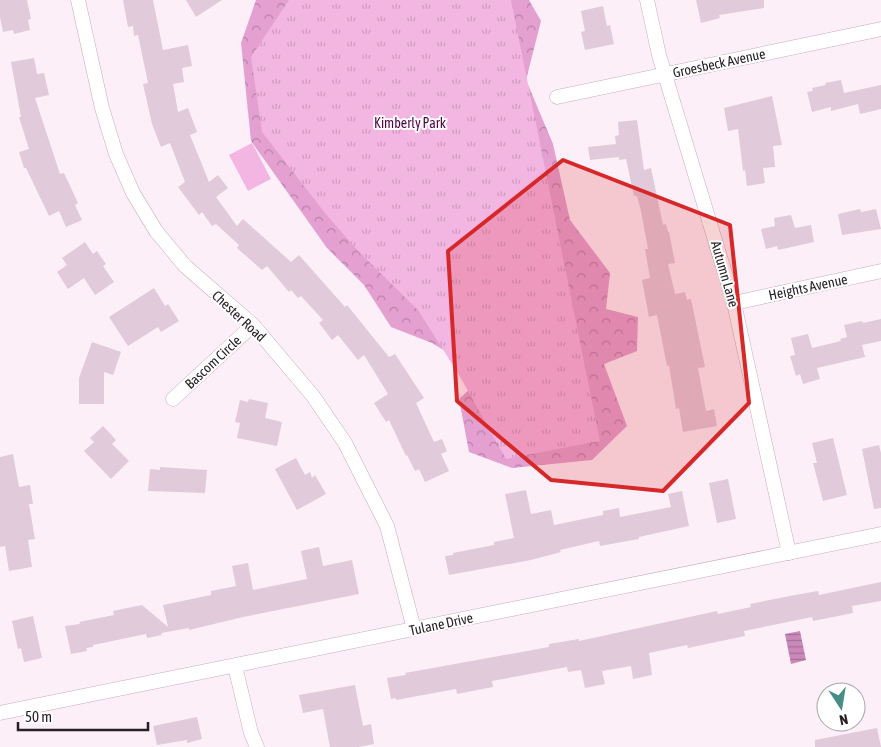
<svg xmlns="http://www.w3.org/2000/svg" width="881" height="747" viewBox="0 0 881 747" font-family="'Asap Condensed',sans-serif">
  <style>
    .forest { fill: url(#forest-crowns) }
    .park { fill: url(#park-tufts) }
    .pitch { fill: #f3b5e1 }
    .water { fill: url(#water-rules) }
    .building { fill: #e1cada }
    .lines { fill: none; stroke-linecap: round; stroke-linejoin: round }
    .minor-casing { stroke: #c4adbc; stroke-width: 15 }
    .minor { stroke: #fff; stroke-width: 14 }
    .marked { fill: #d62828; fill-opacity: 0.2; stroke: #d62828; stroke-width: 4; stroke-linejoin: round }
    .labels { text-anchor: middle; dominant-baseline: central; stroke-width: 4; stroke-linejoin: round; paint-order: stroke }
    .street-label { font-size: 14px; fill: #282026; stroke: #fff }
    .park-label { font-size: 14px; fill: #530245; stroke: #fff }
  </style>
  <defs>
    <pattern id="forest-crowns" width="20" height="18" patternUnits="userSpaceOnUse" patternTransform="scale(1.25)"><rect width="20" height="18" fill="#e3a0d0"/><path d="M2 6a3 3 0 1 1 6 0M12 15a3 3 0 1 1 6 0" fill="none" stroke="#b882a9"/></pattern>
    <pattern id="park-tufts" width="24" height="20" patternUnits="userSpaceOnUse" patternTransform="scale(1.25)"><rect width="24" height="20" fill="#f3b5e1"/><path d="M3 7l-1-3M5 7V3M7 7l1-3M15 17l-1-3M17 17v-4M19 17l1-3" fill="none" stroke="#d09bc1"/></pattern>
    <pattern id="water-rules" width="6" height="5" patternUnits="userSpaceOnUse" patternTransform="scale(1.25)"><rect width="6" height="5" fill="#ca89b8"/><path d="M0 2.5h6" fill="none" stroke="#a47095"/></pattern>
  </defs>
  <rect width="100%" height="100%" fill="#fdeff8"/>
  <path class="forest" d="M256,0h273l12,21 -15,59 27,64 17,76 40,53 -4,36 32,8 -1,34 -33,13 23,62 -35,34 -80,8 -43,-16 -10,-53 26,-24 -53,-32 -41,-16 -27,-42 -37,-37 -76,-107 -10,-98z"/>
  <path class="park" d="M289,0h222l89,441 -94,18 -47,-84 -41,-65 -60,-59 -33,-38 -63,-81 -11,-75z"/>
  <path class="pitch" d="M252,143l19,36 -23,12 -19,-36z"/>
  <path class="water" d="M800,631l6,29 -15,4 -6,-30z"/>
  <g class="building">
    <path d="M0,0h27l4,19 -3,1 2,10 -16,4 -1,-4 -10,2 -3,-15z"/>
    <path d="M123,0h30l10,50 25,-5 4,21 -10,2 2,14 -11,2 5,28 10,-4 9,24 -7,3 19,47 9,-7 10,13 -12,9 21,29 6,-7 48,43 8,-7 46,52 2,-2 42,52 6,-3 29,44 -8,5 18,39 8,-3 5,12 -6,3 8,17 -24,11 -6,-13 -4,2 -8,-16 -1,1 -17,-36 -3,2 -12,-19 14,-9 -24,-39 -6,5 -20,-25 -6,5 -13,-17 4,-3 -22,-24 -3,2 -7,-8 -2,2 -22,-26 -5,4 -25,-22 2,-3 -23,-21 -4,2 -10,-14 -3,3 -21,-28 7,-5 -15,-39 -9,4 -9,-23 -9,-40 5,-1 -10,-48 -4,1 -1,-10 -5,1z"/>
    <path d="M186,0h36l-26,17z"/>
    <path d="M696,0h68v8l-45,7 1,3 -19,5z"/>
    <path d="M603,6l4,20 3,-1 4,19 -29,6 -4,-18 4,-1 -4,-20z"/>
    <path d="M34,58l3,16 7,-1 5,22 -14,3 25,76 4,-1 14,30 -3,2 7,15 -16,7 -7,-16 -10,5 -23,-48h-2l-5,-16 10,-3 -10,-32h2l-10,-55z"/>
    <path d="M841,80l3,13 37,-8v24l-21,5 -2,-10 -27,7v-4l-19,5 -5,-20 6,-1 -1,-3 14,-3 -1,-2z"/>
    <path d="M772,96l10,49 -9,1 2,21 -12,1 2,15 -18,3 -2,-16 -2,1 -5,-42 -10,2 -4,-23z"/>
    <path d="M637,120l7,50 7,-2 12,57 3,-1 2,8h1l6,31 -7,1 7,30 10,-2 2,8 4,-1 14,68 -7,1 8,43 8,-2 3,17 -34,6 -4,-24 -3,1 -7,-44 -2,1 -10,-51 -8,2 -7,-37 8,-2 -5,-29h3l-7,-38 -4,-15h-3l-8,-37 -7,1v-3l-29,3 -2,-13 28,-3 -1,-8 4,-1 -1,-13z"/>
    <path d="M860,209l1,3 15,-3 5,20 -39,6 -4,-21z"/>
    <path d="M791,215l4,13 16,-3 3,17 -36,8 -1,-4 -11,3 -5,-20 14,-3 -1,-8z"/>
    <path d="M85,242l8,12 4,-3 9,13 -3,2 11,16 -19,13 -11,-17 -16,11 -11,-17 10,-7 -5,-7z"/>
    <path d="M154,288l11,18 3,-2 11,17 -18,11 -3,-5 -30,19 -19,-29z"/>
    <path d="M881,319v22l-19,4 3,12 -48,11 3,11 -17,5 -3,-10 -4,2 -6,-20 5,-1 -4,-17 17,-4 4,14 29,-7 -1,-2 7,-2 -3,-12 18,-4 1,2z"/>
    <path d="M92,342l29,10 -8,23 -9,-3v32h-25v-26z"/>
    <path d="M249,399l19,4 -3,15 17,4 -5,24 -40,-8 3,-15 -5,-1 5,-22 8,2z"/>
    <path d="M103,426l13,14 -4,4 17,17 -18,18 -27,-28 10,-9 -4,-4z"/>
    <path d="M833,438l14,57 -24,6 -10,-38h4l-5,-20z"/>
    <path d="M879,445l2,8v55l-7,1 -12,-60z"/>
    <path d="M13,454l6,33 11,-2 3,19h-4l6,35 -7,1 4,27 -23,4 -4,-25 -5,1v-90z"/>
    <path d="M296,458l9,17 5,-3 2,6 3,-3 11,19 -29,16 -22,-41z"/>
    <path d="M160,467l47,3 -2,23 -57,-2 2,-22 10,1z"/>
    <path d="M728,479l8,40 -19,4 -8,-40z"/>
    <path d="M526,490l5,24 20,-4 3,15 49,-10v-4l16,-3 1,9 51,-10 -3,-13 14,-3 7,35 -50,11v2l-39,7 -1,-5 -39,9 1,2 -30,8 -82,15 -4,-19 8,-1v-2l41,-8v-3l20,-4 -9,-44z"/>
    <path d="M319,547l4,19 29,-6 7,34 -116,23 -54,13v-2l-28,5 1,2 -15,3 -1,-4 -53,11v2l-7,1 1,3 -16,3 -6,-28 15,-2 -1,-2 35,-7 -1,-4 29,-6 26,22 -5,-22 48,-10v-4l25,-5 -4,-20 16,-3 5,27 54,-11 -6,-28z"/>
    <path d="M881,582v19l-29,5 1,7 -40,8 -1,-4 -68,14 1,5 -57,12 -1,-3 -38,8 3,22 -19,4 -2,-13 -29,5 3,13 -20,4 -4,-18 -13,2 -1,-5 -75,14 1,6 -36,7 -1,-5 -60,11v-2l-5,1 -4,-21 19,-3 -1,-2 144,-26v-3l30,-5v2l138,-30 1,3 33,-7 -1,-3 45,-9 23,-4 1,4z"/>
    <path d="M33,616l9,42 -18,4 -3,-14 -3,1 -6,-28z"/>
    <path d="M355,685l8,41 8,-2 3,20 -16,3h-28l-7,-38 -20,4 -4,-18z"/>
    <path d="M197,717l5,22 -15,4v-3l-30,5 -4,-19z"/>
    <path d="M877,728l4,19h-66v-7z"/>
  </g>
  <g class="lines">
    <defs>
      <g id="minor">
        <path d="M78,0l24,108 14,46 17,39 23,38 29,35 68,59 60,71 32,47 42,83 27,103"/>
        <path d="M647,0l12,55 75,248 55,250"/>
        <path d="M557,97l324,-68"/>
        <path d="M734,303l147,-32"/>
        <path d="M173,399l80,-74"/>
        <path d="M235,666l16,67 6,14"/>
        <path d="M0,713l881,-179"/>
      </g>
    </defs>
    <use href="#minor" class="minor-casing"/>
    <use href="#minor" class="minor"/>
  </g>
  <path class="marked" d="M563,160l167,65 19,178 -86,88 -112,-11 -94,-79 -9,-150z"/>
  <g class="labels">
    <g class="street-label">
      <text transform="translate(719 63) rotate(-12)">Groesbeck Avenue</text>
      <text transform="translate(725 274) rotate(74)">Autumn Lane</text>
      <text transform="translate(808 287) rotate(-12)">Heights Avenue</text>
      <text transform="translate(239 316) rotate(43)">Chester Road</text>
      <text transform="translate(213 362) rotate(-43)">Bascom Circle</text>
      <text transform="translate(441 624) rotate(-12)">Tulane Drive</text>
    </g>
    <g class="park-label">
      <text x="410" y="123">Kimberly Park</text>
    </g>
  </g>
  <g transform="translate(841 707) rotate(168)"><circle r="24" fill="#ffffff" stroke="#a9a6a8"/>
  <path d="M0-4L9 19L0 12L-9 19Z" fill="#468d86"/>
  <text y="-8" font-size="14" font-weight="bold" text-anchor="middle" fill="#282026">N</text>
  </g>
  <path d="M18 722v8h130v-8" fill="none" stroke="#282026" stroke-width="2.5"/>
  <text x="25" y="722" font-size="15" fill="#282026" stroke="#ffffff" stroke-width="4" paint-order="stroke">50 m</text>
</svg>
